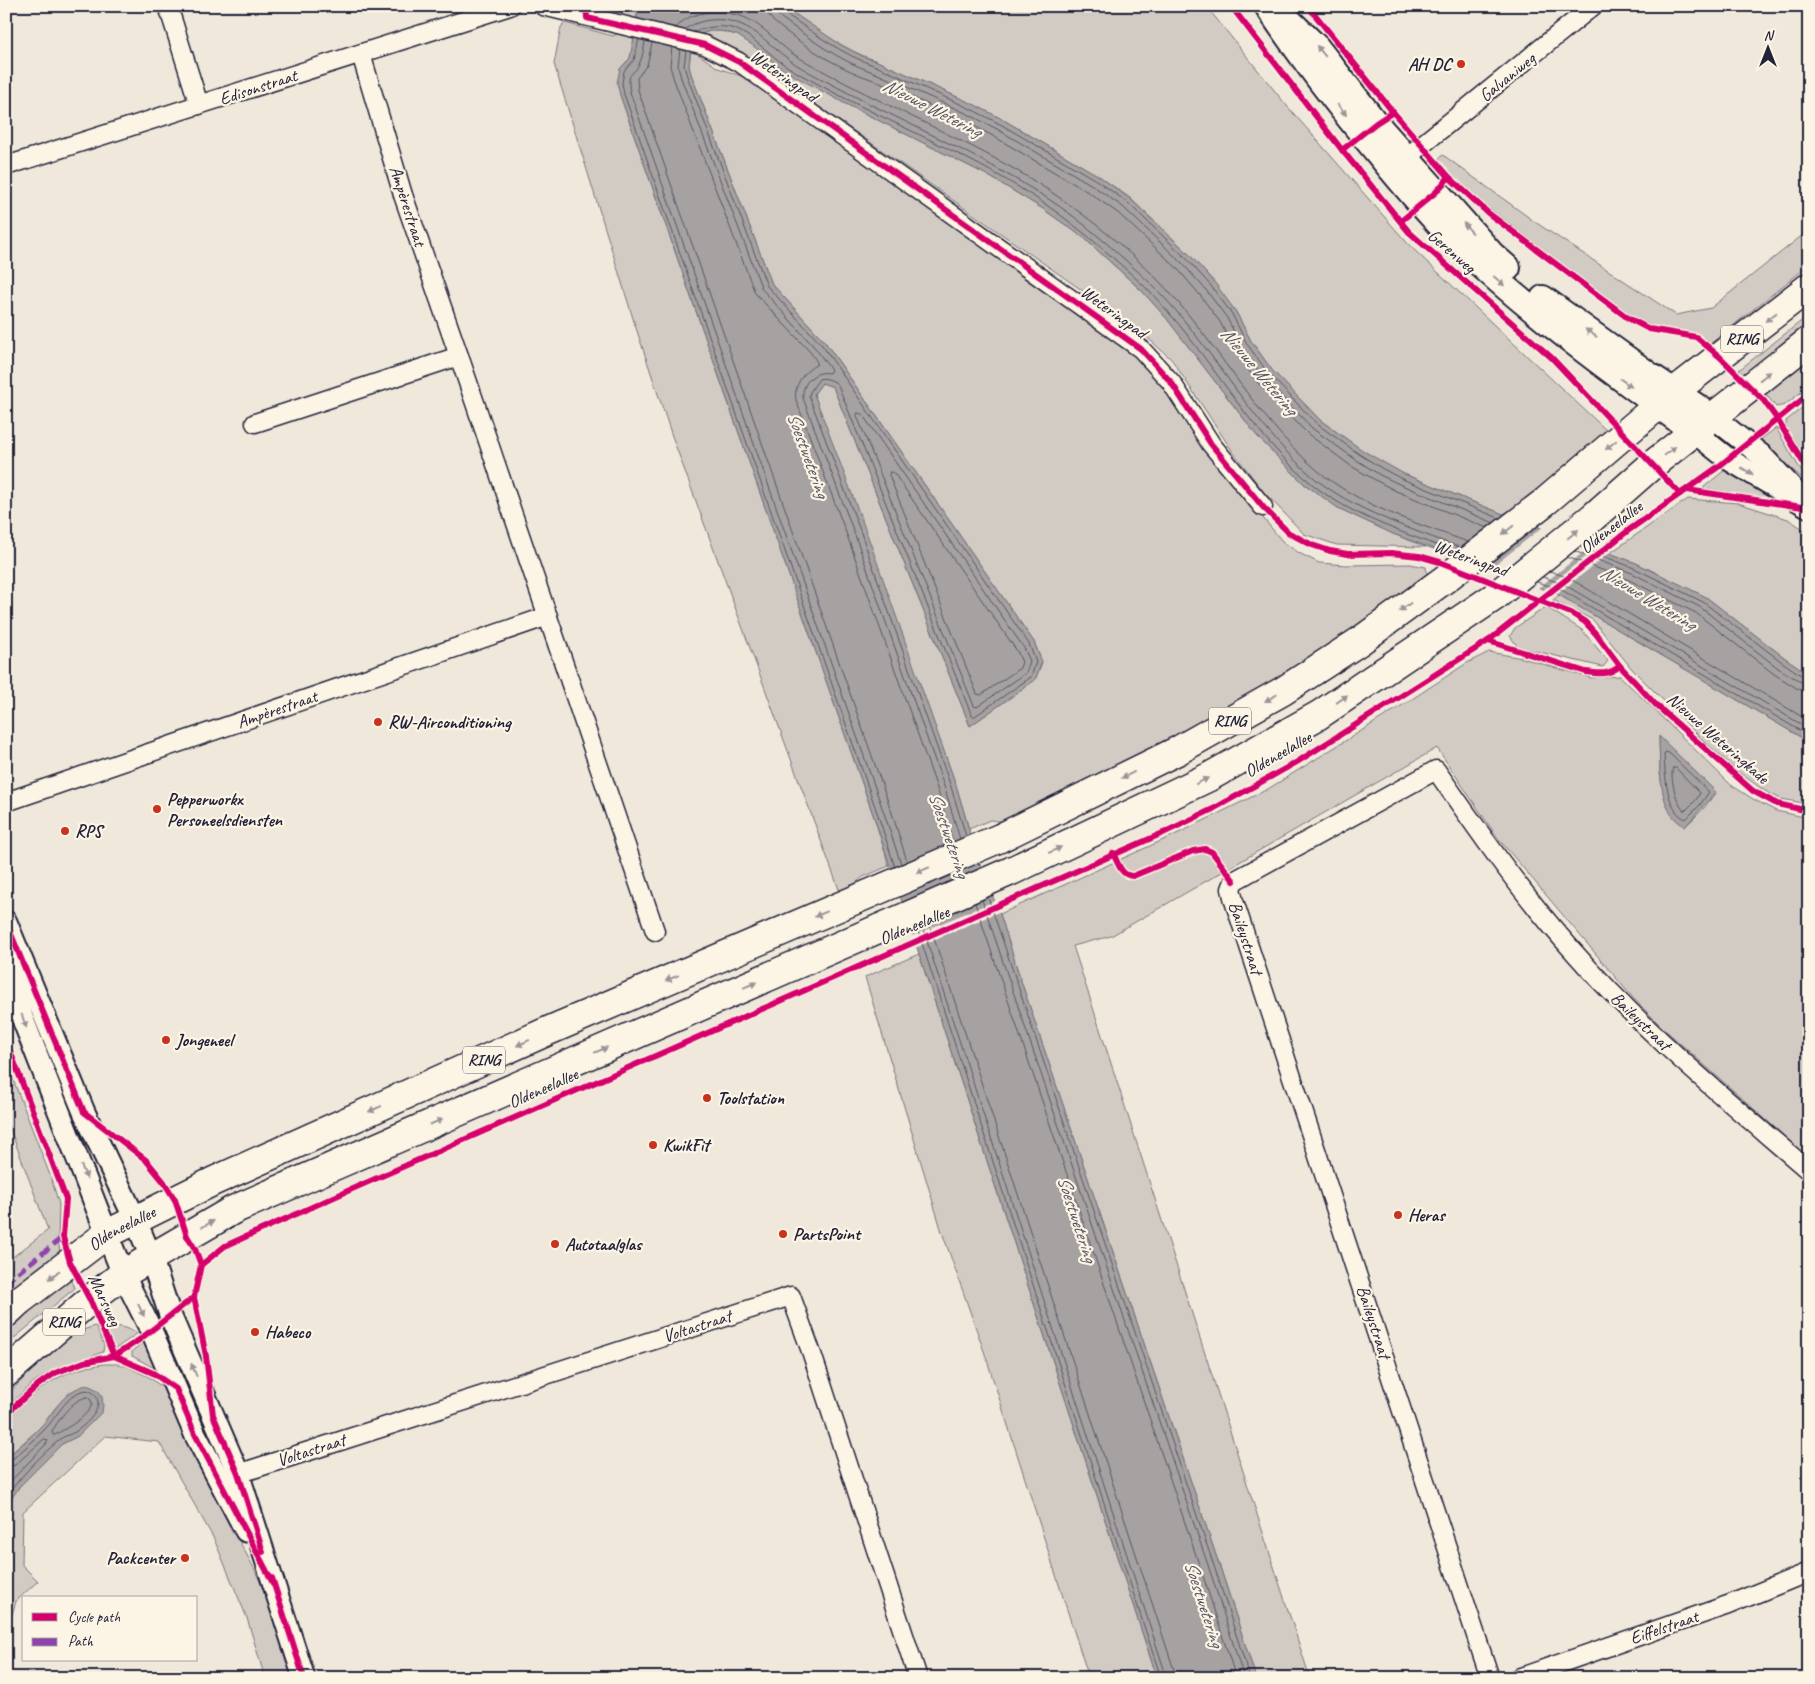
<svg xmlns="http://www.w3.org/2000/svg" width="1815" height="1684" viewBox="0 0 1815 1684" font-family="Caveat,sans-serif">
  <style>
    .green { fill: #d1cbc3; stroke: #7a767f; fill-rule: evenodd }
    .water { fill: #a6a2a2; stroke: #716f79 }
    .pier { fill: #efe8db }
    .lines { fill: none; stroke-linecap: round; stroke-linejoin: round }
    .shore { stroke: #575564; stroke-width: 1 }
    .minor-casing { stroke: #22223b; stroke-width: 21 }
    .tertiary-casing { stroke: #22223b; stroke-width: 25 }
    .secondary-casing { stroke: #22223b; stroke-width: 28 }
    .primary-casing { stroke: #22223b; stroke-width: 31 }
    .minor { stroke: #fcf5e5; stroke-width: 18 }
    .tertiary { stroke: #fcf5e5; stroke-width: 21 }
    .secondary { stroke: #fcf5e5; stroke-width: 24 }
    .primary { stroke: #fcf5e5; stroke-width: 28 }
    .quiet { stroke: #8e44ad; stroke-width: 5; stroke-dasharray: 10 5; stroke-linecap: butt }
    .cycleway-casing { stroke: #fcf5e5; stroke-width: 9 }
    .cycleway { stroke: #d6006c; stroke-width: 6 }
    .oneway { fill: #9a9698 }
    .poi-dot { fill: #c8321e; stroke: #fcf5e5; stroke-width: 2 }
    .labels { text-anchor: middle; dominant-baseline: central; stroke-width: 4.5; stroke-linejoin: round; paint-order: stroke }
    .shield { fill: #fcf5e5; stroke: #63616e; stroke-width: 1 }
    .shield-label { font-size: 16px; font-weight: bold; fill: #22223b }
    .poi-label { font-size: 18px; font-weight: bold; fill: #22223b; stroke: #fcf5e5; text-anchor: start }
    .street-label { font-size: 18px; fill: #22223b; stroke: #fcf5e5 }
    .water-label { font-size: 19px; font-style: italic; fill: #575564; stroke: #fcf5e5 }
  </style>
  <rect width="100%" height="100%" fill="#efe8db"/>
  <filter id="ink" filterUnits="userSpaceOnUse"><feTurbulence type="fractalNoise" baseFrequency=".02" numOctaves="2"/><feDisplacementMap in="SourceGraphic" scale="10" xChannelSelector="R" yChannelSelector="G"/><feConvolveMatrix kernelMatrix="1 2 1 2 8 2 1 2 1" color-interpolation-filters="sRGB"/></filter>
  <g filter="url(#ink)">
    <g class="green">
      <path d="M578,6h59v16z"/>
      <path d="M783,6h423l81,100 123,140 198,186 -95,77 -10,5 -99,-40 -19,-9 -23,-15 -42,-30 -48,-50 -21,-29 -15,-29 -47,-58 -59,-56 -31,-22 -97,-57 -29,-15 -96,-43c-34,-11 -64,-35 -94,-55z"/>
      <path d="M565,23l48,13 9,-5 13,4 -5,23 -10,11v26l255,725 14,46 -26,11 -22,18 -169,-459 -36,-108 -82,-264 7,-37z"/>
      <path d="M710,31h11l16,4 105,67 145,73 56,34 41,29 58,53 25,28 90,117 46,47 35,25 55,26 33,13 -89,-2 -33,-11 -40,-42 -31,-40 -61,-92 -23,-21 -40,-30 -341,-238 -27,-16 -49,-18z"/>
      <path d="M691,49l27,19 29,10 16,11 188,135 156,107 51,45 87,120 37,45 17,12 20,10 28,2 63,-1 16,3 1,7 -23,21 -59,46 -165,96 -173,85 -17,-2 -21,9 -13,-44 -142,-391 8,-11 11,4 137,339 65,-46 7,-18 -8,-20 -209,-300 -53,-58 -81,-210 -2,-8z"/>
      <path d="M1443,155l92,67 141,93 35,-7 98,-78v35l-99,79 -17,-11 -40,-7 -23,-11 -148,-112 -45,-43z"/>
      <path d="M1809,315v16l-60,47 -10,-8z"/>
      <path d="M1809,358v28l-24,19 -9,2 -12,-15z"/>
      <path d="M1809,402v62l-23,-38v-5z"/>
      <path d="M1776,428l33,56 -42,-36 -7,-8z"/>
      <path d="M1727,468l52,32 -76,-12z"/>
      <path d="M1688,499l50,4 50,16 21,14v141l-24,-16 -79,-61 -70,-34 -26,-10z"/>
      <path d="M1559,595l250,147v62l-28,-5 -16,-8 -24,-17 -36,-32 -73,-73 -39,-49 -40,-20z"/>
      <path d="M1546,607l36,23 26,31 -5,6 -85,-20 -8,-11 5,-8z"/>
      <path d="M1489,652l33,6 69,20 29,-2 111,109 22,14 23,12 33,7v340l-145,-129 -31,-31 -136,-161 -60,-89 -326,188 -38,10 237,732h-54l-34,-105 -201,-592 -21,-67 183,-83 85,-42 138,-86 61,-40zM1659,737l57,55 -12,16 -19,19 -21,-30 -4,-24z"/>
      <path d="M919,954l238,724h-68l-104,-324 -43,-122 -77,-255z"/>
      <path d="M6,1061l45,117 8,26 -1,34 2,15 -54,40v-31l42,-32 -42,-112z"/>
      <path d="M69,1275l6,13 -69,57v-19z"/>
      <path d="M103,1325l19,2 16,6 -23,16z"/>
      <path d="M96,1326l8,19 -1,7 -50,18 -18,11 -29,27v-12c22,-21 60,-65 90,-70z"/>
      <path d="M146,1340l14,31 -28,-15v-5z"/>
      <path d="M104,1364h15l9,3 21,10 17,13 26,64 63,116 15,36 23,72h-28l-18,-60 -33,-79 -55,-97 -54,-6 -82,76 -1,53 16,16 -22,20 -10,34v-128l13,-20 43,-43 16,-8 24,-40 -10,-9 -20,4 -5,4 -12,13 -12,17 -37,33v-38c34,-32 50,-49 98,-56z"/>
    </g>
    <g class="water">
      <path d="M637,6h146l58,39 23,12 13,4 96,43 29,15 97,57 31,23 59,55 26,29 21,29 15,29 21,29 48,50 42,30 42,24 99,40 133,49 70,34 79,61 24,16v68l-250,-147 -166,-61 -55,-26 -35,-25 -46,-47 -90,-117 -25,-28 -58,-53 -41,-29 -56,-34 -145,-73 -60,-33 -30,-24 -15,-10 -16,-4h-11l-18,6 -3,29 2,8 81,210 53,58 209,300 8,20 -7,18 -65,46 -137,-339 -11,-4 -8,11 52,137 90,254 21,72 23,57 21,67 201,592 34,105h-99l-282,-858 -255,-725 -3,-12 3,-14 10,-11 7,-36z"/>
      <path d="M1659,736l57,56 -31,35c-4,-3 -11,-8 -14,-13 -13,-22 -11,-53 -12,-78z"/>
      <path d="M87,1385l11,5 4,6 1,10 -1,6 -24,24 -16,8 -43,43 -13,20v-49c12,-10 24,-20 35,-32 15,-15 22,-36 46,-41z"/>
    </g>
    <g class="pier">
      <path d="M1544,526l50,18 -57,45 -51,-17z"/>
      <path d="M1599,546l13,5 -57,45 -13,-5z"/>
      <path d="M997,900l4,11 -86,37 -4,-12z"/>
    </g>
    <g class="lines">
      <g class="shore">
        <path d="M767,6l1,8 6,8c27,22 63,46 97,57l94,42 28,15 95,56 30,21 58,54 24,28 20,27 15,29 22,31 51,52 43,32 26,15 19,10 91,37"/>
        <path d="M775,6l1,7 4,4c29,21 59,44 93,55l95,42 29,15 95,56 31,22 58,55 25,28 21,28 15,29 21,30 50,52 42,30 25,16 19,9 95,39"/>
        <path d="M781,6l2,6c30,20 59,43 93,54l95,43 29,15 96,56 31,22 59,56 25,28 21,28 15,30 21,29 49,51 42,30 24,15 19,10 97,39"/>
        <path d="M676,28c15,-19 44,-18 65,-12 20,7 35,26 52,38 9,6 20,11 30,17 56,31 115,57 171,87 59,31 115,73 162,120 59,60 97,138 161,192 41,35 101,54 151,72"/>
        <path d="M684,30c16,-12 38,-13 56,-6 18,7 32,23 47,34 10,8 22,14 33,20 75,41 155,74 227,120 36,23 69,53 101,83 62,59 99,140 165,196 42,34 98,52 148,71"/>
        <path d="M693,32c46,-17 58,9 92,33 10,7 22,13 33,19 75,41 156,72 227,120 35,24 68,53 99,82 64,62 102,147 173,202 39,30 93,47 138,64"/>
        <path d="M639,39l-5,21 -10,11 -2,12 2,11 255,724 16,49"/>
        <path d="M645,41c-1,7 -2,14 -5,21 -6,15 -14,8 -10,30l255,724 16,48"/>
        <path d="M652,43l-5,22 -10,13 1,12 254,723 15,48"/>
        <path d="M672,47l-2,19 4,14 81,213 56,60 6,9 -1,3c-12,6 -23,21 -20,35l52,138 90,253 15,51"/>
        <path d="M680,49l-2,17 3,12 81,211 54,60 15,21 -2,3c-14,-3 -28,10 -26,25l52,137 90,254 15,50"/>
        <path d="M686,51l-2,15 3,10 80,210 55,59 207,299 7,18 -5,15 -56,39h-3l-134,-331c-4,-5 -14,-8 -19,-6l-9,13 -1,4 52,137 90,254 15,49"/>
        <path d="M858,413l4,1 162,234 6,13 -4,12 -49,34 -3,-1 -117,-290z"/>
        <path d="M890,472l4,1 123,178 5,11 -2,6 -39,27 -4,-1 -88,-219z"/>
        <path d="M1580,547l54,21 69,34 79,60 22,15h5"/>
        <path d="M1574,551l58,22 68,34 78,61 23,14 8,2"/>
        <path d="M1567,557l62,23 67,33 78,61 24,15 11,2"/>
        <path d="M1550,571l19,7 240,143"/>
        <path d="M1543,577l22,8 244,144"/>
        <path d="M1537,582l25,8 247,146"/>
        <path d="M1666,752l3,1 40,39 -9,13 -14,14c-20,-7 -21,-46 -22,-64z"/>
        <path d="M1673,768h3l24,25 -4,7 -11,11c-8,-4 -16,-35 -12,-43z"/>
        <path d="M988,897l229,678 33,103"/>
        <path d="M982,900l230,677 32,101"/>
        <path d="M975,903l229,676 32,99"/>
        <path d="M929,923l245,747 1,8"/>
        <path d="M922,926l245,752"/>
        <path d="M917,928l244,750"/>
        <path d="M87,1397l4,3 1,5c-8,15 -23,21 -37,30h-2l-1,-4c8,-12 19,-31 35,-34z"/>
        <path d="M6,1462l5,-2c12,-10 24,-20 34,-31 10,-9 27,-44 45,-38 5,2 8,7 8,12 0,11 -15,24 -23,29 -6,3 -12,4 -17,9 -19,16 -38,36 -52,56"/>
        <path d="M6,1468l9,-3 29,-26 4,1 -1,3 -41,43"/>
      </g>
      <defs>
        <g id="minor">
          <path d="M168,6l31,99"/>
          <path d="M543,6l162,39 34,17 402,287 30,33 40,62 52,63"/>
          <path d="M361,54l42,141 56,161 196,575"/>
          <path d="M1397,165l196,-159"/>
          <path d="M6,166l504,-160"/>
          <path d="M255,423l204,-67"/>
          <path d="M6,802l542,-186"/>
          <path d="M225,1478l566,-182 21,58 106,324"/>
          <path d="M1490,1678l-256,-777 -3,-12 3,-8 202,-111c43,62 86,124 137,181 71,81 155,150 236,220"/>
          <path d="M1518,1678l210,-73 81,-33"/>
        </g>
        <g id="tertiary">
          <path d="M1713,417l48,38 32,34"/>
          <path d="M1694,432l34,27 81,48"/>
          <path d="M6,922l78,190 51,107 16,38 19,58 68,158 66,205"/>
          <path d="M6,958l16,59 85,217 16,40 28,56 44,104 51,97"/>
        </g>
        <g id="secondary">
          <path d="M1267,6c34,52 72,101 112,149 26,32 53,64 83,93 72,68 152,126 232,184"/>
          <path d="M1285,16l32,31 59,76 116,131 16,14"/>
          <path d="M1543,298l107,77 63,42"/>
        </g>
        <g id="primary">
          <path id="s1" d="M6,1313l13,-12 88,-67 107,-53 334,-150 452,-193 177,-87 106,-60 77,-50 85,-62 101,-78 129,-110 134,-104"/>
          <path d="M6,1373l84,-73 33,-26 110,-64 778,-339 198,-94 110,-62 175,-118 99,-80 59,-52 157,-124"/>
        </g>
      </defs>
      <use href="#minor" class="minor-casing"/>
      <use href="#tertiary" class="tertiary-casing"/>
      <use href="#secondary" class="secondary-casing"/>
      <use href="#primary" class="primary-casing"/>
      <use href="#minor" class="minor"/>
      <use href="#tertiary" class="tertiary"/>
      <use href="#secondary" class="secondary"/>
      <use href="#primary" class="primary"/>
      <path class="quiet" d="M6,1282l57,-45"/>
      <defs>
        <g id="cycleway">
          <path d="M586,6l1,12 118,27 34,17 402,287 30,33 40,62 52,63 26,26 23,12 18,6 18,3 43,-1 28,3 21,6 131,51 14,9 11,12 24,32 36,39 97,86 24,13 32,7"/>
          <path d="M1231,6l111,144 67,82 143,126 128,136"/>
          <path d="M1308,6l85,106 56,65 39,36 140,105 21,11 47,8 24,20 44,44 13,18 32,53"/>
          <path d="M1342,150l34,-27 17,-11"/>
          <path d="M1401,221l35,-29 13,-15"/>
          <path d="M1687,490l122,18"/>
          <path d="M1488,641l98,31c14,2 23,3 34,-6"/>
          <path d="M1113,853c5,10 8,23 20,23l60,-25 12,-2 7,3 22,29"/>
          <path d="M6,922l78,190 62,48 18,22 11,18 12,36 8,13 6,16"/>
          <path d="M6,1040l60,159 -3,38 7,25 20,38 24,56 39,17 23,16 19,45 79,151"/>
          <path d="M194,1297l12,59 7,59 25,58 25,79"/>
          <path d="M6,1414l32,-29 17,-12 29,-11 30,-6 25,-16 55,-43 7,-32 24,-19 118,-53 820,-360 50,-24 84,-47 191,-121 141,-111 89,-63 91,-73"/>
          <path d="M272,1578l32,100"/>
        </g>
      </defs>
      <use href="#cycleway" class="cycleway-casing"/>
      <use href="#cycleway" class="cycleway"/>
    </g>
    <defs><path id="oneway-solid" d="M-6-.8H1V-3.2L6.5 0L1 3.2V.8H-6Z" transform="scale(1.25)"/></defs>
    <g class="oneway">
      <use href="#oneway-solid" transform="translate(1321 51) rotate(-129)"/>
      <use href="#oneway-solid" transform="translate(1342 110) rotate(51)"/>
      <use href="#oneway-solid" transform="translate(1468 228) rotate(-132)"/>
      <use href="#oneway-solid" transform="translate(1499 281) rotate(41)"/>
      <use href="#oneway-solid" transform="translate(1771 317) rotate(142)"/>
      <use href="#oneway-solid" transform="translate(1591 333) rotate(-145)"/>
      <use href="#oneway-solid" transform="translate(1765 376) rotate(-38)"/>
      <use href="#oneway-solid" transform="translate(1626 383) rotate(36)"/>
      <use href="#oneway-solid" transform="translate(1611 445) rotate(140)"/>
      <use href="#oneway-solid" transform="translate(1670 451) rotate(-39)"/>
      <use href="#oneway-solid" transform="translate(1747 471) rotate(31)"/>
      <use href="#oneway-solid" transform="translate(1508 530) rotate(142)"/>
      <use href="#oneway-solid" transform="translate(1573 534) rotate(-39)"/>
      <use href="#oneway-solid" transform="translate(1405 607) rotate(144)"/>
      <use href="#oneway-solid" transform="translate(1271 698) rotate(150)"/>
      <use href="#oneway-solid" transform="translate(1342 699) rotate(-34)"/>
      <use href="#oneway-solid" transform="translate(1128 775) rotate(154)"/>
      <use href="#oneway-solid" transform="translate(1202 781) rotate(-26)"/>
      <use href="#oneway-solid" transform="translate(1055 850) rotate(-25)"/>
      <use href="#oneway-solid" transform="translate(923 870) rotate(157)"/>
      <use href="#oneway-solid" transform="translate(821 914) rotate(157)"/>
      <use href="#oneway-solid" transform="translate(672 978) rotate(157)"/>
      <use href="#oneway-solid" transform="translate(750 985) rotate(-23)"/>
      <use href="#oneway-solid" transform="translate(24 1021) rotate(70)"/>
      <use href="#oneway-solid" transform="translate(523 1043) rotate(156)"/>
      <use href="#oneway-solid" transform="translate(601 1050) rotate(-23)"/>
      <use href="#oneway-solid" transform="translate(375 1109) rotate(156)"/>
      <use href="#oneway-solid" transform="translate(436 1122) rotate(-23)"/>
      <use href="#oneway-solid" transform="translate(84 1172) rotate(68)"/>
      <use href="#oneway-solid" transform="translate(208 1224) rotate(-29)"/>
      <use href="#oneway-solid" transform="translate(54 1275) rotate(142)"/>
      <use href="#oneway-solid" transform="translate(141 1310) rotate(64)"/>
      <use href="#oneway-solid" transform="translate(194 1370) rotate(-113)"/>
    </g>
  </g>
  <g class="poi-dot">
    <circle cx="1461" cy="64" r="5"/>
    <circle cx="378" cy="722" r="5"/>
    <circle cx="157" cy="809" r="5"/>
    <circle cx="65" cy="831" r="5"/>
    <circle cx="166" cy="1040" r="5"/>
    <circle cx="707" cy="1098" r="5"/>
    <circle cx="653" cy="1145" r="5"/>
    <circle cx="1398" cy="1215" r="5"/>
    <circle cx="783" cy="1234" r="5"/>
    <circle cx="555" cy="1244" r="5"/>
    <circle cx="255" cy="1332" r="5"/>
    <circle cx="185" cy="1558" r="5"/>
  </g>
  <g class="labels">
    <g class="shield">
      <rect x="1721" y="325.5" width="42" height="27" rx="4"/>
      <rect x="1209" y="707.5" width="42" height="27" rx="4"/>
      <rect x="463" y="1046.5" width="42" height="27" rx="4"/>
      <rect x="43" y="1308.5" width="42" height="27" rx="4"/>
    </g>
    <g class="shield-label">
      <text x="1742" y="339">RING</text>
      <text x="1230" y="721">RING</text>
      <text x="484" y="1060">RING</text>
      <text x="64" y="1322">RING</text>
    </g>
    <g class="poi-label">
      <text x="1451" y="64" text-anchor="end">AH DC</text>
      <text x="388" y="722">RW-Airconditioning</text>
      <text x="167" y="799">Pepperworkx<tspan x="167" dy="21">Personeelsdiensten</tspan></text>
      <text x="75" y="831">RPS</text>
      <text x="176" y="1040">Jongeneel</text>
      <text x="717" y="1098">Toolstation</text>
      <text x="663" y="1145">KwikFit</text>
      <text x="1408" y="1215">Heras</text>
      <text x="793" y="1234">PartsPoint</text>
      <text x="565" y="1244">Autotaalglas</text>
      <text x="265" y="1332">Habeco</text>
      <text x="175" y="1558" text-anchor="end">Packcenter</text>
    </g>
    <g class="street-label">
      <text transform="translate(784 76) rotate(35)">Weteringpad</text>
      <text transform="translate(1507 77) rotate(-39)">Galvaniweg</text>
      <text transform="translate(258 87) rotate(-18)">Edisonstraat</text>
      <text transform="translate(408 206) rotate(72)">Ampèrestraat</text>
      <text transform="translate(1452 251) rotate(41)">Gerenweg</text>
      <text transform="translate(1114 312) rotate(36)">Weteringpad</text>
      <text transform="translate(1611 527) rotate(-38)">Oldeneelallee</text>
      <text transform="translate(1471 558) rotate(20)">Weteringpad</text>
      <text transform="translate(277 709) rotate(-19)">Ampèrestraat</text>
      <text transform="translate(1718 738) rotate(41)">Nieuwe Weteringkade</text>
      <text transform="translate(1278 754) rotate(-30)">Oldeneelallee</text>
      <text transform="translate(914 925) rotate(-23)">Oldeneelallee</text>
      <text transform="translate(1246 938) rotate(72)">Baileystraat</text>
      <text transform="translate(1641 1021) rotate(44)">Baileystraat</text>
      <text transform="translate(543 1088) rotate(-24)">Oldeneelallee</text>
      <text stroke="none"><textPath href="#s1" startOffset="144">Oldeneelallee</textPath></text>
      <text transform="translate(105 1300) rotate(65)">Marsweg</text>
      <text transform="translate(1374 1322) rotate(72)">Baileystraat</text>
      <text transform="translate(697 1326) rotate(-18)">Voltastraat</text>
      <text transform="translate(311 1450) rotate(-18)">Voltastraat</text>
      <text transform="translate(1664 1627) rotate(-19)">Eiffelstraat</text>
    </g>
    <g class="water-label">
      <text transform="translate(932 108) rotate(27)">Nieuwe Wetering</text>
      <text transform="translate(1259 371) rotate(50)">Nieuwe Wetering</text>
      <text transform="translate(808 455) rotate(70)">Soestwetering</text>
      <text transform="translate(1648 598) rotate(31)">Nieuwe Wetering</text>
      <text transform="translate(949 835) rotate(71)">Soestwetering</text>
      <text transform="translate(1077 1219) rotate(72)">Soestwetering</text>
      <text transform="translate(1204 1604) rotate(72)">Soestwetering</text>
    </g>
  </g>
  <rect width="1815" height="1684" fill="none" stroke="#fcf5e5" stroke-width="25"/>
  <rect x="12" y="12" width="1790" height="1659" fill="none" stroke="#22223b" stroke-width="2" filter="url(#ink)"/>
  <rect x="22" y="1596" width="175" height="65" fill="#fcf5e5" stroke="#a5a1a1"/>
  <rect x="32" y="1613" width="25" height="8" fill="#d6006c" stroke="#a5a1a1"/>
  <text x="68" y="1622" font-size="15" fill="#22223b">Cycle path</text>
  <rect x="32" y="1638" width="25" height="8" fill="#8e44ad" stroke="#a5a1a1"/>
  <text x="68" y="1646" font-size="15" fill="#22223b">Path</text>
  <g transform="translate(1768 48)" stroke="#fcf5e5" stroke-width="4" paint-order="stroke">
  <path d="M0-4L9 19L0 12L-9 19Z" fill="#22223b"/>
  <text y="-8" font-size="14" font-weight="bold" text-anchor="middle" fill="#22223b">N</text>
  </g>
</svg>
